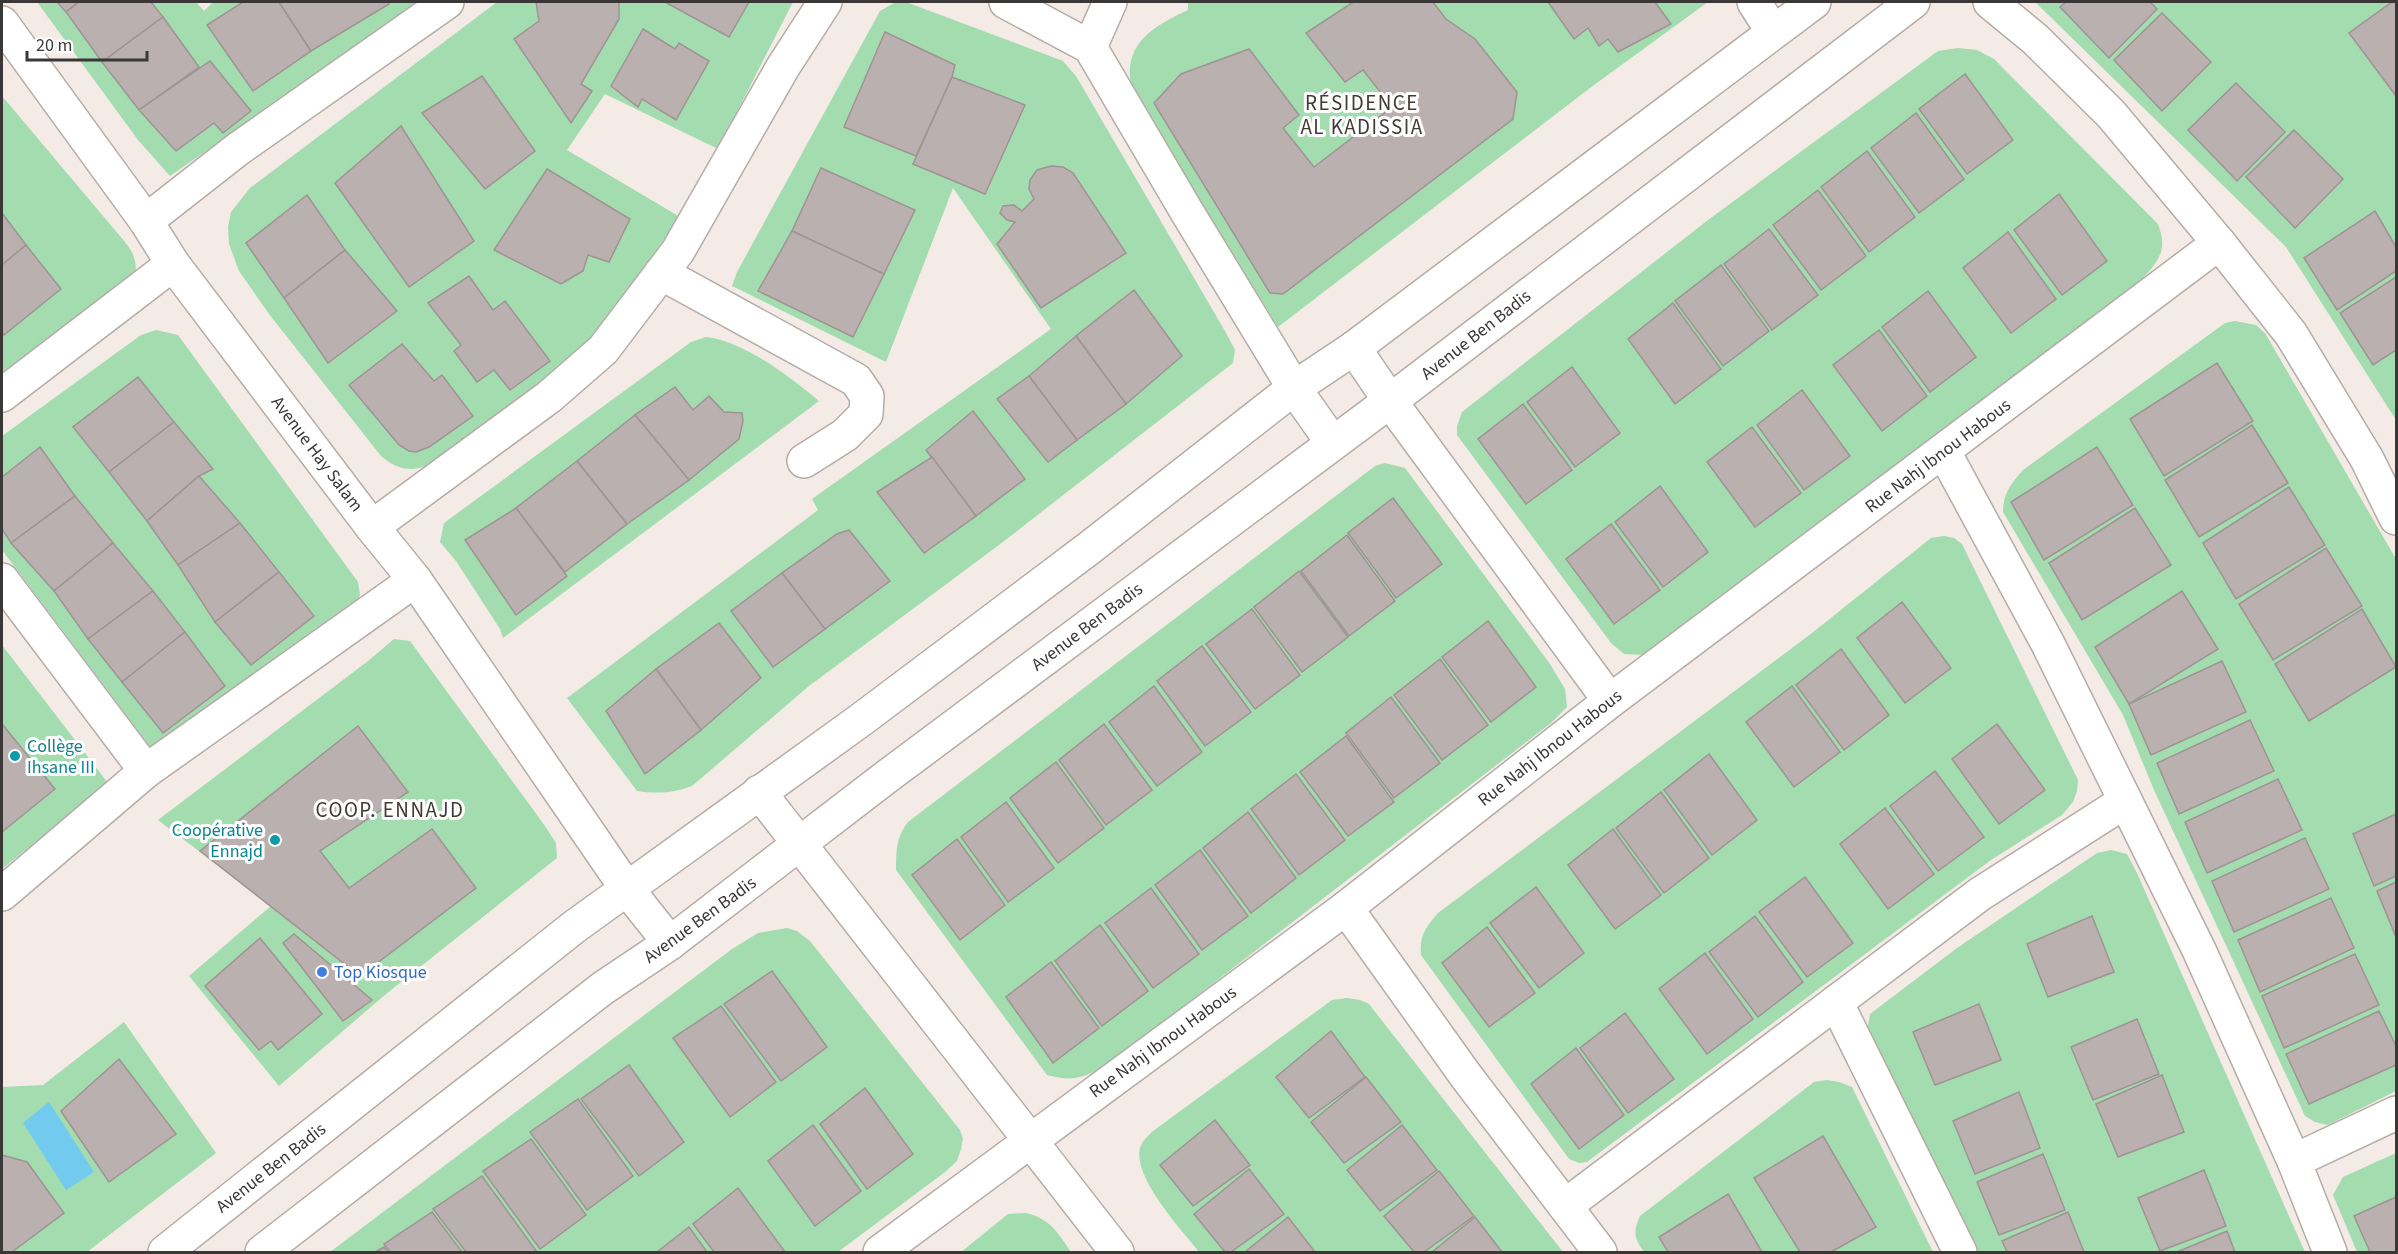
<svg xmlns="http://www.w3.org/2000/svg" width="2398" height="1254" viewBox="0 0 2398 1254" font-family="'Source Sans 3',sans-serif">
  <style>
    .green { fill: #a3dcaf }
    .water { fill: #72caee }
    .building { fill: #bab0b0; stroke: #9e9493; stroke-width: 1.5 }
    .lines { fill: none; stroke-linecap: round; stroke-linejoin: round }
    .minor-casing { stroke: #b5aca8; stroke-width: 36 }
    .secondary-casing { stroke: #b5aca8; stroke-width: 36 }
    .minor { stroke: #fff; stroke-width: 33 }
    .secondary { stroke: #fff; stroke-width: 33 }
    .culture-dot { fill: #0f9aa8; stroke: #fff; stroke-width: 2 }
    .shop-dot { fill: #3f7fe0; stroke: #fff; stroke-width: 2 }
    .labels { text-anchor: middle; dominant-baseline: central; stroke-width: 6; stroke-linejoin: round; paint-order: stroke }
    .street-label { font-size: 18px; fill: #3b3736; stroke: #fff }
    .culture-label { font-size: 18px; fill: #0d838f; stroke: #fff; text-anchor: start }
    .shop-label { font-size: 18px; fill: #366cbe; stroke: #fff; text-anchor: start }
    .quarter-label { font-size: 21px; letter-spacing: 1.5px; fill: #413a37; stroke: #fff }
  </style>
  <rect width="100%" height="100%" fill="#f4ebe7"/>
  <g class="green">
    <path d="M37,2h159l8,9 9,-9h209l-252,174 -32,-36z"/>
    <path d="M497,2h296l-75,147 -113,-55 -38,56 113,67 -93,131 -144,110c-25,13 -39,17 -62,-2l-112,-142 -30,-43 -10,-27 -1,-17 3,-15 19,-24z"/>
    <path d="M906,2l157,59 13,15 149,255 10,19 -2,13 -234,182 -190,141 -117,100c-18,7 -35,8 -55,5l-70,-93 251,-188 -6,-11 239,-170 -98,-141 -67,174 -154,-76 5,-14 143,-261 14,-8z"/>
    <path d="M1188,2h520l-114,83 -316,242 -138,-222c-3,-8 -9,-19 -10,-27 -3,-39 29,-54 58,-68z"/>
    <path d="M2035,2h361v418l-110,-173z"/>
    <path d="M1958,48l19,2 17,9 164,165c3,9 6,18 3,28 -8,25 -55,57 -75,75l-439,328 -23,-1 -13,-11 -154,-208v-9l5,-14 246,-192 230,-169z"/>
    <path d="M2,96l123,146c8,10 11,17 11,30l-134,100z"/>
    <path d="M2235,321l21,4 9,8 131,226v532l-68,34 -13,-3 -10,-6 -151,-326 -31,-75 -120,-203c0,-19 8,-28 20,-42l202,-147z"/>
    <path d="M156,330l22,5 180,247 2,13 -4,12 -199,143 -7,-3 -148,-197v-114l139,-101z"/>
    <path d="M706,337c38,4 84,40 113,64l-316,237 -3,-9 -44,-68 -16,-19 4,-19 247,-181z"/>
    <path d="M1385,463l20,5 145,196 15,25 2,18 -16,16 -445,343c-24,12 -33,16 -59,9l-151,-205c0,-18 0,-33 12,-48l467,-356z"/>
    <path d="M1944,536l10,2 8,6 116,236 -1,11 -4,11 -11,13 -71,45 -404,302 -8,1 -10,-4 -148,-204c-2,-19 5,-28 17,-42l374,-280 119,-95z"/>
    <path d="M394,639l16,2 135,185 11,17 1,15 -171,136 -107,92 -90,-110 82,-70 -113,-86 210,-159z"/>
    <path d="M2,645l106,138 -106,86z"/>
    <path d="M2111,850l16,4 10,19 168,379h-329l-109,-221 3,-17 87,-66 140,-95z"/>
    <path d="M787,928l10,3 13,10 150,189 3,9 -2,10 -4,12 -12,11 -107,80h-508l402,-303 26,-16z"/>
    <path d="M1347,998l13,2 9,4 194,248h-364c-18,-23 -70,-78 -58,-107 2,-5 8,-10 12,-14l179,-131z"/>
    <path d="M124,1022l92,131 -129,99h-85v-165l41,-2z"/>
    <path d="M1827,1080l12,2 13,5 81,165h-289c-10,-14 -11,-20 -4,-36l174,-134z"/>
    <path d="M2396,1153v99h-39l-24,-57 10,-18z"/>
    <path d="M1026,1213c25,6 32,20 45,39h-110l47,-38z"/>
  </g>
  <path class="water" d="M49,1102l45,70 -28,18 -43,-67z"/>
  <g class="building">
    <path d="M57,2h22l-13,10z"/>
    <path d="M79,2h72l12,15 -61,45 -36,-50z"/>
    <path d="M243,2h36l32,49 -58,40 -46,-66z"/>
    <path d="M279,2h110v2l-78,47z"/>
    <path d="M536,2h83v17l-38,65 11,7 -21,32 -57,-84 25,-18z"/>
    <path d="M665,2h84l-20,35z"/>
    <path d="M1351,2h82l13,17 29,20 42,53 -4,27 -230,175 -13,-1 -116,-190 27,-29 68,-25 50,66 -16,13 31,39 78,-60 -29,-37 -18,12 -39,-49 46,-30z"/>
    <path d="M1548,2h107l16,22 -53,28 -10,-13 -9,7 -11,-18 -14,11z"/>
    <path d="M2066,2h84l7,7 -48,49 -49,-51z"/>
    <path d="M2392,2h4v94l-47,-63z"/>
    <path d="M2162,13l49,49 -49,49 -48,-51z"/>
    <path d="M163,17l36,50 -60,43 -37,-48z"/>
    <path d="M643,29l32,20 4,-6 30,18 -33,59 -34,-21 -4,8 -27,-21z"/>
    <path d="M885,32l70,33 -3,12 -36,79 -72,-29z"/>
    <path d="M210,61l41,50 -28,22 -9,-10 -38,28 -37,-41z"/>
    <path d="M1965,74l48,66 -46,34 -48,-65z"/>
    <path d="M482,76l53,75 -50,38 -63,-76z"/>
    <path d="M952,77l73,28 -40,89 -72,-30z"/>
    <path d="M2236,83l49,49 -48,49 -49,-51z"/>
    <path d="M1916,113l48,66 -45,34 -48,-65z"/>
    <path d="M401,126l73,115 -65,46 -74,-104z"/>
    <path d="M2294,130l49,49 -48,49 -49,-51z"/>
    <path d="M1867,151l48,66 -46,35 -48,-65z"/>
    <path d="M1051,166l12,1 10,6 53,80 -85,55 -44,-64 18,-22 -8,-2 -7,-7 3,-7 11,-1 8,6 12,-12 -5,-10 1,-9 7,-10z"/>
    <path d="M821,168l94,42 -31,64 -92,-43z"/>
    <path d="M547,169l83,50 -21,43 -21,-7 -5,16 -22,13 -67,-34z"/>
    <path d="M1818,190l48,66 -45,34 -48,-65z"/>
    <path d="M2059,194l48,67 -45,34 -48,-65z"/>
    <path d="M307,195l38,55 -61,48 -38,-55z"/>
    <path d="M2375,211l21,36v24l-59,39 -33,-52z"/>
    <path d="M2,213l24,32 -24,20z"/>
    <path d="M1769,229l49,66 -46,35 -48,-66z"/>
    <path d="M792,231l92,43 -31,63 -95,-46z"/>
    <path d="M2008,232l48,67 -45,34 -48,-65z"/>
    <path d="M26,245l35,44 -57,46 -2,-3v-67z"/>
    <path d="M345,250l52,61 -69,52 -44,-65z"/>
    <path d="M1721,265l48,66 -46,35 -48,-65z"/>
    <path d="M469,276l24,34 12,-9 45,60 -40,29 -16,-20 -17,12 -23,-31 7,-6 -33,-42z"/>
    <path d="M2396,277v73l-23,15 -33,-52z"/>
    <path d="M1134,290l48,66 -56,48 -50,-68z"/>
    <path d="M1928,291l48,66 -46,35 -48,-65z"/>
    <path d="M1673,303l48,66 -46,35 -47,-65z"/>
    <path d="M1879,330l48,66 -45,35 -49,-66z"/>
    <path d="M1076,336l50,68 -49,36 -48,-64z"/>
    <path d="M402,344l32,37 8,-6 31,41 -44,31 -13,5 -7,-1 -10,-6 -50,-60z"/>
    <path d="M2217,363l36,58 -89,55 -34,-57z"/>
    <path d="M1572,367l48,66 -45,34 -48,-65z"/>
    <path d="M1029,376l48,64 -29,22 -51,-63z"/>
    <path d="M138,377l36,45 -65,50 -36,-45z"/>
    <path d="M675,387l18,23 16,-14 15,16 18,1 1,8 -4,18 -50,41 -54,-65z"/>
    <path d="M1802,390l48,66 -46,34 -47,-65z"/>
    <path d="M1523,404l49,66 -46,34 -48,-65z"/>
    <path d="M973,411l52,68 -49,37 -50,-66z"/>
    <path d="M635,415l54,65 -62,44 -50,-63z"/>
    <path d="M174,422l39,47 -14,7 -52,45 -38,-49z"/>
    <path d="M2252,425l36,58 -89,54 -34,-57z"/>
    <path d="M1752,427l49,66 -46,34 -48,-65z"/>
    <path d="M40,447l35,49 -64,47 -9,-14v-52z"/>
    <path d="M2097,447l36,58 -89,55 -33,-58z"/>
    <path d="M932,457l44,59 -52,37 -47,-61z"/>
    <path d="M577,461l50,63 -62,48 -49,-64z"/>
    <path d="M199,476l41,47 -62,42 -31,-44z"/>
    <path d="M1660,486l48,66 -45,35 -48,-65z"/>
    <path d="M2289,487l36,58 -89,54 -33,-56z"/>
    <path d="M75,496l38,47 -59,48 -43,-48z"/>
    <path d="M1393,498l49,66 -46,34 -48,-65z"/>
    <path d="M516,508l51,68 -51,39 -51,-75z"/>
    <path d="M2135,508l36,57 -89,55 -33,-57z"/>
    <path d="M240,523l39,49 -64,50 -37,-57z"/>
    <path d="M1611,524l49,66 -46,34 -48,-65z"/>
    <path d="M849,530l41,51 -65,48 -43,-56 55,-39z"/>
    <path d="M1347,535l48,66 -46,35 -48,-65z"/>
    <path d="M113,543l40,48 -65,48 -34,-48z"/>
    <path d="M2326,548l36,58 -89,54 -34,-56z"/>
    <path d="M1299,571l49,66 -46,35 -48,-65z"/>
    <path d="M279,572l35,44 -63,49 -36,-43z"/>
    <path d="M782,573l43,56 -52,38 -42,-56z"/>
    <path d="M153,591l32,41 -63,50 -34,-43z"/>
    <path d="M2182,591l36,58 -89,55 -34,-57z"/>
    <path d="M1902,602l49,66 -46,35 -48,-65z"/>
    <path d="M1252,609l48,66 -45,34 -49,-65z"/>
    <path d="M2362,609l34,58 -87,54 -34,-57z"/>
    <path d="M1488,621l48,66 -45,35 -49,-65z"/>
    <path d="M719,623l42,55 -60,52 -45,-61z"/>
    <path d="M185,632l40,54 -62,47 -41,-51z"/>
    <path d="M1202,646l49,66 -46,34 -48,-65z"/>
    <path d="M1841,649l48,66 -45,35 -48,-65z"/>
    <path d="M1440,659l48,66 -46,35 -48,-65z"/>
    <path d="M2222,661l24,51 -95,43 -22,-51z"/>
    <path d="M656,669l45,61 -56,44 -39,-63z"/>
    <path d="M1154,686l48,66 -45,34 -48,-64z"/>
    <path d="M1792,686l48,66 -46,35 -48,-65z"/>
    <path d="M1391,697l49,66 -46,35 -48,-65z"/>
    <path d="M2250,720l24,51 -95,43 -22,-51z"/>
    <path d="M2,724l53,65 -53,43z"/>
    <path d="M1104,724l48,66 -46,35 -47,-65z"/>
    <path d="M1997,724l48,66 -46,34 -47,-65z"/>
    <path d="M358,726l50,66 -88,59 29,37 83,-59 44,59 -116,88 -160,-125z"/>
    <path d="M1346,736l48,66 -46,34 -48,-64z"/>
    <path d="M1709,754l48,66 -45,35 -48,-65z"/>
    <path d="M1056,762l48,66 -46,35 -48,-65z"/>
    <path d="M1935,771l49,66 -46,34 -48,-65z"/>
    <path d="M1296,774l49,66 -46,35 -48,-66z"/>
    <path d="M2278,779l24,51 -95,43 -22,-51z"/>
    <path d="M1661,792l48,66 -45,35 -48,-65z"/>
    <path d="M1006,802l48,66 -46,34 -47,-65z"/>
    <path d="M1885,808l49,66 -46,35 -48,-65z"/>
    <path d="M1248,812l48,66 -45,35 -48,-65z"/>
    <path d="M2396,814v62l-22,10 -21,-52z"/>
    <path d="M1613,829l48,66 -46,34 -47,-64z"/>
    <path d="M2305,838l24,51 -95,43 -22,-51z"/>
    <path d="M957,839l48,66 -45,35 -48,-65z"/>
    <path d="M1200,850l48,66 -46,34 -47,-65z"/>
    <path d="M1805,877l48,66 -46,34 -48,-65z"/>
    <path d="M2396,882v55l-19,-46z"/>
    <path d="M1536,887l48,66 -45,35 -49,-65z"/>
    <path d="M1151,888l48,66 -46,34 -48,-65z"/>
    <path d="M2331,898l23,50 -94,44 -22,-52z"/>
    <path d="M1755,916l48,66 -45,35 -49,-65z"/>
    <path d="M2092,916l22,56 -66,25 -21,-53z"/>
    <path d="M1100,925l48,66 -46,35 -47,-65z"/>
    <path d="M1487,927l48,66 -46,34 -47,-64z"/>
    <path d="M294,934l78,66 -29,21 -60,-78z"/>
    <path d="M260,938l62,76 -44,36 -7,-9 -12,9 -54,-64z"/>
    <path d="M1705,953l48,66 -46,35 -48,-65z"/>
    <path d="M2355,954l24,51 -95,43 -22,-52z"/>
    <path d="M1051,962l48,66 -46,35 -47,-66z"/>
    <path d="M772,971l55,76 -46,34 -57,-77z"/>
    <path d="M1979,1004l22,56 -66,25 -22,-53z"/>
    <path d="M721,1006l55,76 -46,35 -57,-79z"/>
    <path d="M2379,1011l17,35v19l-87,39 -23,-50z"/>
    <path d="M1625,1013l49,66 -46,34 -48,-65z"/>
    <path d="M2137,1019l22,55 -66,26 -22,-53z"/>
    <path d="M1331,1031l34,46 -56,41 -33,-41z"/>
    <path d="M1576,1048l48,67 -45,34 -48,-65z"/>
    <path d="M119,1059l57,75 -67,48 -48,-71z"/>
    <path d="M629,1065l55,77 -45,34 -58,-77z"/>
    <path d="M2162,1075l22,57 -66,25 -22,-53z"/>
    <path d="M1366,1077l35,45 -57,41 -33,-41z"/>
    <path d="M865,1088l48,66 -46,35 -47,-65z"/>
    <path d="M2019,1092l21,56 -65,26 -22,-53z"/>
    <path d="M578,1099l55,77 -46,34 -57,-78z"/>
    <path d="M1215,1120l35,45 -57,41 -33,-41z"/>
    <path d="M813,1125l48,66 -46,35 -47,-65z"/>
    <path d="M1402,1125l35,45 -57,41 -33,-41z"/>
    <path d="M1823,1136l53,91 -45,25h-31l-46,-74z"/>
    <path d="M531,1139l55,76 -46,34 -57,-78z"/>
    <path d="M2043,1154l22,56 -66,25 -22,-53z"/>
    <path d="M2,1155l25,7 37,51 -52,39h-10z"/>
    <path d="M1249,1169l35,45 -53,38h-6l-31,-38z"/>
    <path d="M2204,1170l22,56 -66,25 -22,-53z"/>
    <path d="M1439,1171l35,45 -50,36h-10l-30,-36z"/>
    <path d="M482,1176l55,76h-71l-33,-43z"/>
    <path d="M738,1188l47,64h-71l-21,-28z"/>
    <path d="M1728,1194l34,58h-94l-9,-15z"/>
    <path d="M2396,1197v55h-26l-16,-36z"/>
    <path d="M432,1212l30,40h-72l-6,-8z"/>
    <path d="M2068,1212l16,40h-77l-5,-11z"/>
    <path d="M1288,1217l27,35h-70z"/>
    <path d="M1475,1217l27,35h-70z"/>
    <path d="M689,1227l18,25h-50z"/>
    <path d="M2227,1231l8,21h-58z"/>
    <path d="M384,1247l4,5h-13z"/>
  </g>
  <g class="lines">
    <defs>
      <g id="minor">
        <path d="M1006,2l84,45 97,165 107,176 38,54"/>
        <path d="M1754,2l19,30"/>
        <path d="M1990,2l45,37 76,75 108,129 72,91 76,125 29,59"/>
        <path d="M2,23l144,198 27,43 199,263 43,53 212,309 43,54"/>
        <path d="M1090,47l20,-45"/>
        <path d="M146,221l92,-72 209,-147"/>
        <path d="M661,273l195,107 11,16 -1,18 -21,21 -41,26"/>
        <path d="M1354,348l36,53 220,300"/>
        <path d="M2,395l171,-131"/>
        <path d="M1944,452l104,192 151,306 95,211 36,91"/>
        <path d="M372,527l177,-130 54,-47 75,-99 105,-184 42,-65"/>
        <path d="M2,580l144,191"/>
        <path d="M759,792l358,460"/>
        <path d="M2,894l144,-123 269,-191"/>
        <path d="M1346,908l120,168 134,176"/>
        <path d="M1836,1002l124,250"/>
        <path d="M2294,1161l102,-48"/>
        <path d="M1565,1206l415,-312 144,-92"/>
        <path d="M880,1252l466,-344 264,-207 609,-458"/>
      </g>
      <g id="secondary">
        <path d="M165,1252l409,-325 288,-208 226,-170 206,-161 60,-40 460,-346"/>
        <path d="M262,1252l341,-264 67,-45 215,-165 505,-377 523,-399"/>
      </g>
    </defs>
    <use href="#minor" class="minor-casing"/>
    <use href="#secondary" class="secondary-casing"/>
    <use href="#minor" class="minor"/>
    <use href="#secondary" class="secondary"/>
  </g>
  <g class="culture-dot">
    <circle cx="15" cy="756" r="6"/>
    <circle cx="275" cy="840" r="6"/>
  </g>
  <circle class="shop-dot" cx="322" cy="972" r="6"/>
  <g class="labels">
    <g class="street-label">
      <text transform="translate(1476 335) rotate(-38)">Avenue Ben Badis</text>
      <text transform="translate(317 454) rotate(53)">Avenue Hay Salam</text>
      <text transform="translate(1938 456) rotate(-37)">Rue Nahj Ibnou Habous</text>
      <text transform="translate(1087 627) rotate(-37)">Avenue Ben Badis</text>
      <text transform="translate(1550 748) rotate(-38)">Rue Nahj Ibnou Habous</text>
      <text transform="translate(700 920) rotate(-36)">Avenue Ben Badis</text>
      <text transform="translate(1163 1042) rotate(-36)">Rue Nahj Ibnou Habous</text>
      <text transform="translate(271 1168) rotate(-38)">Avenue Ben Badis</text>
    </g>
    <g class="culture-label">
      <text x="27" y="746">Collège<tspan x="27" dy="21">Ihsane III</tspan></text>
      <text x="263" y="830" text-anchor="end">Coopérative<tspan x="263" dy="21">Ennajd</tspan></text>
    </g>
    <g class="shop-label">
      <text x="334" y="972">Top Kiosque</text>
    </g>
    <g class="quarter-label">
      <text x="1362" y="103">RÉSIDENCE<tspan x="1362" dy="24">AL KADISSIA</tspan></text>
      <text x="390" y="810">COOP. ENNAJD</text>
    </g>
  </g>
  <rect width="2398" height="1254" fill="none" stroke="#3b3736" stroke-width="6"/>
  <path d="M27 51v9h120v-9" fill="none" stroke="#3b3736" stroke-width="3"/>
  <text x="36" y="51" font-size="18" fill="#3b3736" stroke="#ffffff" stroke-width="4.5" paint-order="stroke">20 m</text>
</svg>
